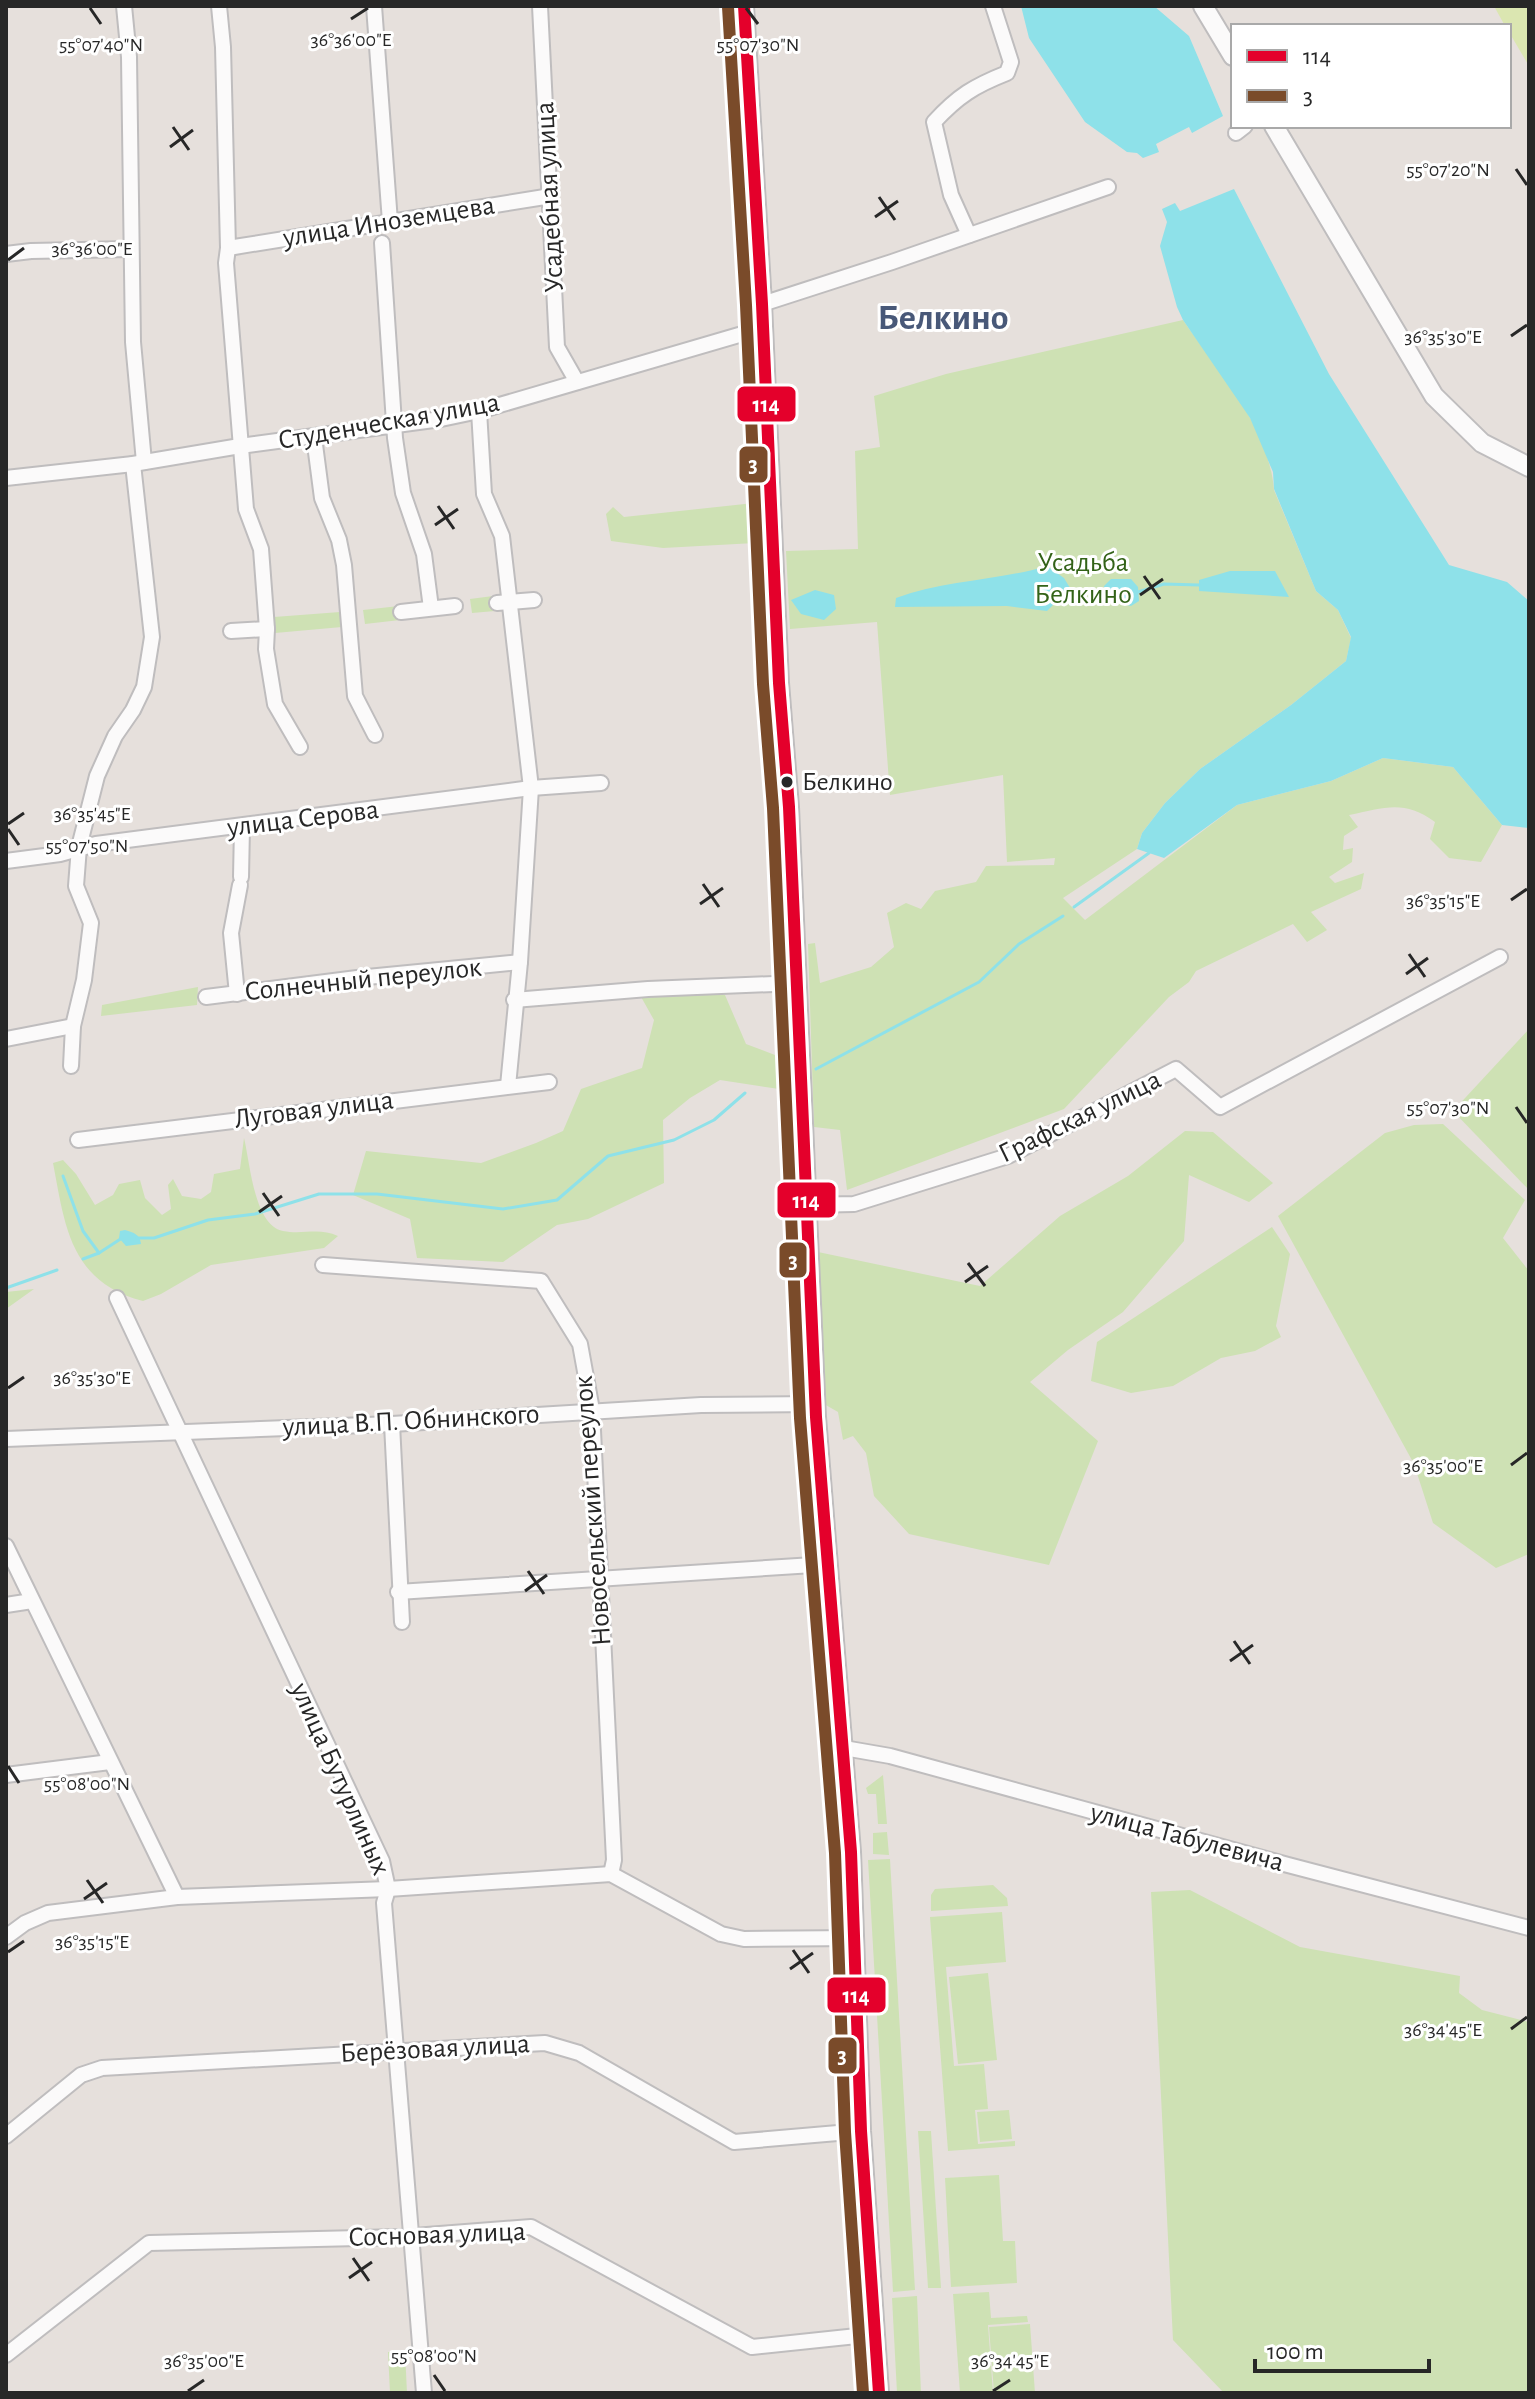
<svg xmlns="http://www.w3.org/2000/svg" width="1535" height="2399" viewBox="0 0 1535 2399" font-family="'Alegreya Sans',sans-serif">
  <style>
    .green { fill: #cee1b4 }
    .pitch { fill: #dbe6b1 }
    .water { fill: #8ee1e9 }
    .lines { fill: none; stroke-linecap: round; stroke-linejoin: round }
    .stream { stroke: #8ee1e9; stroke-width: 3 }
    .minor-casing { stroke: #bfbdbe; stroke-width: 18 }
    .tertiary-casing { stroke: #bfbdbe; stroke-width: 22 }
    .minor { stroke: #fbfafa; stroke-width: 14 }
    .tertiary { stroke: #fbfafa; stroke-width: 18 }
    .bus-1-casing { stroke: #fff; stroke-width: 18 }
    .bus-2-casing { stroke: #fff; stroke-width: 18 }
    .bus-1 { stroke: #e4002b; stroke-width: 12 }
    .bus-2 { stroke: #7a4b2a; stroke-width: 12 }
    .ticks { fill: none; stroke: #272727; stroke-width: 3 }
    .bus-dot { fill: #272727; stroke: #fff; stroke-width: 3 }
    .labels { text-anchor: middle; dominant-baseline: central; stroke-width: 6; stroke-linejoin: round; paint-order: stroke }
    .bus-label { font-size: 26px; fill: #272727; stroke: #fff; text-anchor: start }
    .street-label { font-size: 28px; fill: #272727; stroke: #fff }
    .park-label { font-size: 28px; fill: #336318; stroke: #fff }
    .district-label { font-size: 36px; font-weight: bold; fill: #485878; stroke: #fff }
    .ticks-label { font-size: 20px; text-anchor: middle; fill: #272727; stroke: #fff; stroke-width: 6; stroke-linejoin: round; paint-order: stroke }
    .line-badge { stroke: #fff; stroke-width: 3 }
    .badge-label { font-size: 22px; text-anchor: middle; font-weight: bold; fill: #fff }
  </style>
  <rect width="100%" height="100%" fill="#e6e0dc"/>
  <g class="green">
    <path d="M1183,320c34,50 86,106 91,170l42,101 22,19 13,28 -5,23 -55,44 -91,64 -35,34 -23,30 -5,16 -74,49 22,22 152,-115 94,-24 52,-23 70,9 49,58 -21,37 -32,-4 -19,-19 5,-17c-31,-23 -51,-14 -86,-7l9,12 -14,9 -1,14 10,-2 -1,14 -23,15 6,6 29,-10 -3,16 -50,23 16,18 -20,12 -14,-18 -97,47 -7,11 -20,15 -105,112 -217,81 -7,-60 -26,-3 -6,-183 7,-1 5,40 51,-16 23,-20 -7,-34 19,-10 15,6 14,-18 41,-9 10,-16 68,-1 1,-7 -48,4 -4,-87 -113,20 -13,-173 -87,7 -4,-78 72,-2 -3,-98 25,-4 -6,-51 72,-22z"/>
    <path d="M754,503l1,40 -92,5 -52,-7 -5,-27 7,-7 11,10z"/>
    <path d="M493,596l2,15 -23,2 -2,-14z"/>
    <path d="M399,606l1,14 -35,4 -2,-14z"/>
    <path d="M340,612l2,15 -67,6 -1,-16z"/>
    <path d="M198,987l-1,18 -96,11 1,-11z"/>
    <path d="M721,993l4,2 21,49 42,16 -9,29 -59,-9 -30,18 -27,22 1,63 -76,36 -31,6 -54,37 -86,-4 -7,-39 -57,-24 13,-44 115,12 55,-20 27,-12 18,-42 61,-21 12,-48 -14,-25z"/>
    <path d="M1529,1029v160h-1l-75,-78z"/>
    <path d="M1443,1124l82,76 -22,38 26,33v283l-33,14 -63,-45 -19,-59 -136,-248 107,-83 29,-8z"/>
    <path d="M1185,1131l28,1 60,51 -24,19 -60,-27 -5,66 -61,71 -55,38 -38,32 68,59 -49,124 -140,-31 -35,-38 -8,-43 -13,-17 -10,4 -5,-28 -14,-8 -6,-152 162,34 80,-70 68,-40z"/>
    <path d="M244,1138c6,24 10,88 39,93 20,4 36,-4 55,5l-14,12 -113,17 -50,29 -18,7c-73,-19 -78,-75 -90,-138l10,-3 13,14 19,31 18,-10 6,-11 21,-4 5,18 17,17 9,-6 -3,-24 5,-6 9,17 19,3 10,-7 3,-18 26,-5z"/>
    <path d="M1272,1227l18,27 -14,72 5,11 -26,14 -34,7 -48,28 -42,7 -40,-12 6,-39z"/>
    <path d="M34,1289l-28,20v1v-18z"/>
    <path d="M883,1775l4,49h-9l-2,-30h-8l-2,-6z"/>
    <path d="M887,1832l2,23 -16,-1v-21z"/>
    <path d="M890,1859l25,431 -22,2 -25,-432z"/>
    <path d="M993,1885l14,13 1,8 -77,5v-16l4,-6z"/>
    <path d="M1190,1890l110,57 160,29 -1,17 23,17 47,12v371h-305l-51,-53 -22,-448z"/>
    <path d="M1002,1912l4,50 -60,5 8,99 30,-2 4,45 -13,1 3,34 37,-3v5l-67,5 -18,-234z"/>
    <path d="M988,1973l9,87 -39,4 -9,-87z"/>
    <path d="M1009,2110l3,29 -32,3 -3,-30z"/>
    <path d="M918,2131h13l10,157h-13z"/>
    <path d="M999,2175l4,66h12l2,42 -66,4 -6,-109z"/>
    <path d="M989,2292l2,26 36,-2 1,6 -40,3 5,68h-33l-7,-99z"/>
    <path d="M917,2296l4,97h-24l-5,-95z"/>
    <path d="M1030,2324l5,69h-41l-5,-66z"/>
    <path d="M405,2351l2,42h-17l-2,-41z"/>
  </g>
  <path class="pitch" d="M1494,6h35v60l-20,-34v-6h-4z"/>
  <g class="water">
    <path d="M1021,6h133l35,30 34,80 -31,17 -3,-6 -33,17 3,8 -16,6 -6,-5 -10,-1 -42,-30 -56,-84z"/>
    <path d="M1234,189l95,185 120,191 58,17 22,19v227l-27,-3 -49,-58 -70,-9 -52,23 -94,24 -73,53 -27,-9 5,-16 23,-30 35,-34 91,-64 55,-44 5,-24 -13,-27 -22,-19 -42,-102 -1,-17 -23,-54 -67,-98 -6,-13 -17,-61 7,-24 -5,-13 13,-6 5,8z"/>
    <path d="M1047,566l17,12 6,10 -23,23 -40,-5 -112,1 1,-9c49,-18 101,-17 151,-32z"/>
    <path d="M1230,571h45l14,26 -90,-6v-11z"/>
    <path d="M1111,579h20l7,8 1,14 -8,5 -28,-7 1,-13z"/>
    <path d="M815,590l19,5 2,14 -12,11 -23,-6 -10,-14z"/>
    <path d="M125,1230c9,3 15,4 16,14l-15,2 -7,-8 1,-7z"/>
  </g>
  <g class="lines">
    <g class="stream">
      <path d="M1138,592l26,-8 35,1"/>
      <path d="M1074,907l75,-54"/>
      <path d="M816,1069l163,-87 40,-38 44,-28"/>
      <path d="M63,1176l20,55 16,22"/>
      <path d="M137,1238h17l54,-18 47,-6 64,-20h58l126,15 54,-9 51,-44 66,-16 40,-20 31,-27"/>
      <path d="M83,1259l16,-6 23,-15"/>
      <path d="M6,1288l51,-18"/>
    </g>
    <defs>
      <g id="minor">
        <path d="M124,6l5,51 4,285 11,120"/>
        <path d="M219,6l4,41 5,201 -2,15 20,246 15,40 6,80 -1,20 9,55 25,43"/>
        <path d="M374,6l16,216"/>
        <path d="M540,6l17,341 20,35"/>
        <path d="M1236,133l9,-7"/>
        <path d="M969,235l-18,-40 -17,-73c24,-26 40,-36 73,-49l4,-11 -18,-56"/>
        <path d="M382,243l13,195 8,55 21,61 7,54"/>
        <path d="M228,248l323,-52"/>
        <path d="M6,254l25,-3 99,-2"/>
        <path d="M762,304l130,-42 216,-75"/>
        <path d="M479,411l5,83 18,42 29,252 -11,174 -12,124"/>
        <path d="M314,437l8,61 17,42 5,25 11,131 20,39"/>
        <path d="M6,478l127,-14 107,-18 201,-27 38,-8 284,-83"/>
        <path d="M497,603l37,-3"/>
        <path d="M401,612l54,-6"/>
        <path d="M231,631l36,-2"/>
        <path d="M6,861l54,-7 36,-10 435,-56 70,-5"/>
        <path d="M241,877l1,-50"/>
        <path d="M237,994l-6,-61 9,-48"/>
        <path d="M206,997l151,-19 163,-16"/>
        <path d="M514,1000l134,-11 150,-6"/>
        <path d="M6,1039l67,-13"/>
        <path d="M71,1066l2,-40 11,-46 7,-57 -15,-37 3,-39 18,-71 18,-40 18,-26 11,-23 8,-50 -19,-173"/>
        <path d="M78,1140l471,-58"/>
        <path d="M807,1205l47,-1 154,-48 168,-87 44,38 280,-150"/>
        <path d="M323,1265l218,16 39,63 12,66 22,450 -3,14"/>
        <path d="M117,1298l265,563 6,28 -4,14 40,490"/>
        <path d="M392,1424l10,198"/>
        <path d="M6,1439l386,-15 309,-19 115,-1"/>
        <path d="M6,1546l171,351"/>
        <path d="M398,1592l431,-28"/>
        <path d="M6,1605l26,-4"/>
        <path d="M844,1748l46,8 398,109 241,63"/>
        <path d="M6,1775l104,-13"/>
        <path d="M6,1937l19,-14 23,-10 129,-16 211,-8 223,-15 110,60 23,5 112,-1"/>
        <path d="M6,2136l75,-61 21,-7 443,-25 34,10 155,89 127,-11"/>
        <path d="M6,2355l143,-112 252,-6 130,-10 221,120 124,-13"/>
      </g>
      <g id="tertiary">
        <path d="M744,6l18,298 17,379 10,124 27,610 35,435 10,279 18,262"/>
        <path d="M1203,6l30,50"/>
        <path d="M1274,126l160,270 48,47 47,24"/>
      </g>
    </defs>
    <use href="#minor" class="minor-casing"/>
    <use href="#tertiary" class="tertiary-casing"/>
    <use href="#minor" class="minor"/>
    <use href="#tertiary" class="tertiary"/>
    <defs>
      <path id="bus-1" d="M744,6l18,298 17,379 10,124 27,610 35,435 10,279 18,262"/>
      <path id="bus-2" d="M728,7l18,298 17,379 10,124 27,610 35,435 10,279 18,261"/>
    </defs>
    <use href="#bus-1" class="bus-1-casing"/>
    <use href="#bus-2" class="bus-2-casing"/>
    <use href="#bus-1" class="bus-1"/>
    <use href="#bus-2" class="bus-2"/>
  </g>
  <path class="ticks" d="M90,8l11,16M746,8l12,16M351,19l17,-11M173,127l16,23M170,147l23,-17M1516,169l11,16M879,197l16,23M875,217l23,-16M8,260l16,-12M1511,336l16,-11M438,506l16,23M435,525l23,-16M1144,576l16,23M1140,595l23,-16M8,824l16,-11M8,829l11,16M703,884l16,23M1511,900l16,-11M700,904l23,-16M1409,954l16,23M1406,974l22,-16M1516,1107l11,16M263,1193l16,23M259,1212l23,-16M968,1263l17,23M965,1282l23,-16M8,1388l16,-11M1511,1465l16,-12M528,1571l16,23M525,1591l22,-16M1234,1641l16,23M1230,1661l23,-16M8,1766l11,17M87,1880l16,23M84,1899l23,-16M793,1950l16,23M8,1952l16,-11M790,1969l23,-16M1511,2029l16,-12M353,2258l16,23M349,2278l23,-16M434,2375l11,16M188,2391l16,-11M993,2391l17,-11"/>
  <circle class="bus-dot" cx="787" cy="782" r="7"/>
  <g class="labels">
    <g class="bus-label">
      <text x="802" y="782">Белкино</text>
    </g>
    <g class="street-label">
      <text transform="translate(550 197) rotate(-93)">Усадебная улица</text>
      <text transform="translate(389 222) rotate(-9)">улица Иноземцева</text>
      <text transform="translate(389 422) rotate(-10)">Студенческая улица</text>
      <text transform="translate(303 819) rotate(-7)">улица Серова</text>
      <text transform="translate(363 980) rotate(-6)">Солнечный переулок</text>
      <text transform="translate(314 1110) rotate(-7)">Луговая улица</text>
      <text transform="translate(1080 1117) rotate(-26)">Графская улица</text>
      <text transform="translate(411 1421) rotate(-3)">улица В.П. Обнинского</text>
      <text transform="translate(593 1511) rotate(-94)">Новосельский переулок</text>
      <text transform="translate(340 1779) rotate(66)">улица Бутурлиных</text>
      <text transform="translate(1187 1838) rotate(15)">улица Табулевича</text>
      <text transform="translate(435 2049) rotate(-3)">Берёзовая улица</text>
      <text transform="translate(437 2235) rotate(-2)">Сосновая улица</text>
    </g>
    <g class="park-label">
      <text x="1083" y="563">Усадьба<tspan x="1083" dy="32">Белкино</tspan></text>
    </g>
    <g class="district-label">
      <text x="943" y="318">Белкино</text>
    </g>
  </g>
  <g class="ticks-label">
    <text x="351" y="46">36°36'00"E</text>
    <text x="101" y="51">55°07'40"N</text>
    <text x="758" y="51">55°07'30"N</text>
    <text x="1448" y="176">55°07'20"N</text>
    <text x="92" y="255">36°36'00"E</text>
    <text x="1443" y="343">36°35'30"E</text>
    <text x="92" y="820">36°35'45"E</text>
    <text x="87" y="852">55°07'50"N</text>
    <text x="1443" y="907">36°35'15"E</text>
    <text x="1448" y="1114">55°07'30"N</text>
    <text x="92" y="1384">36°35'30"E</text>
    <text x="1443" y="1472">36°35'00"E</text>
    <text x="87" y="1790">55°08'00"N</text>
    <text x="92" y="1948">36°35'15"E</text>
    <text x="1443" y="2036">36°34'45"E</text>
    <text x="434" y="2362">55°08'00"N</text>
    <text x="204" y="2367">36°35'00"E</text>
    <text x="1010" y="2367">36°34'45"E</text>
  </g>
  <g class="line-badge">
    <rect x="736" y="385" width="61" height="38" rx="8" fill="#e4002b"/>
    <rect x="738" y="445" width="31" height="39" rx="8" fill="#7a4b2a"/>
    <rect x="776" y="1181" width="61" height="38" rx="8" fill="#e4002b"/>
    <rect x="778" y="1241" width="30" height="38" rx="8" fill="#7a4b2a"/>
    <rect x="826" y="1976" width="61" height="38" rx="8" fill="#e4002b"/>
    <rect x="827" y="2036" width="31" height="39" rx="8" fill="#7a4b2a"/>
  </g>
  <g class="badge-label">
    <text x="766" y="412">114</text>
    <text x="753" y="472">3</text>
    <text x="806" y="1208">114</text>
    <text x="793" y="1268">3</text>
    <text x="856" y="2003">114</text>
    <text x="842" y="2063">3</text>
  </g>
  <rect width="1535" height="2399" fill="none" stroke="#272727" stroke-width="16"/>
  <rect x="1231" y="24" width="280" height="104" fill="#ffffff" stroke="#a9a9a9" stroke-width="2"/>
  <rect x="1247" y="50" width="40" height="12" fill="#e4002b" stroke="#a9a9a9" stroke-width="2"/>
  <text x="1303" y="64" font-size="24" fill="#272727">114</text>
  <rect x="1247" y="90" width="40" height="12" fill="#7a4b2a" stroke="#a9a9a9" stroke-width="2"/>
  <text x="1303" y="104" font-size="24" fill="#272727">3</text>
  <path d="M1255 2359v12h174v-12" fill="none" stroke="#272727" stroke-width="4"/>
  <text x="1267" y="2359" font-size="24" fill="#272727" stroke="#ffffff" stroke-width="6" paint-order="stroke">100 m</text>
</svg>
